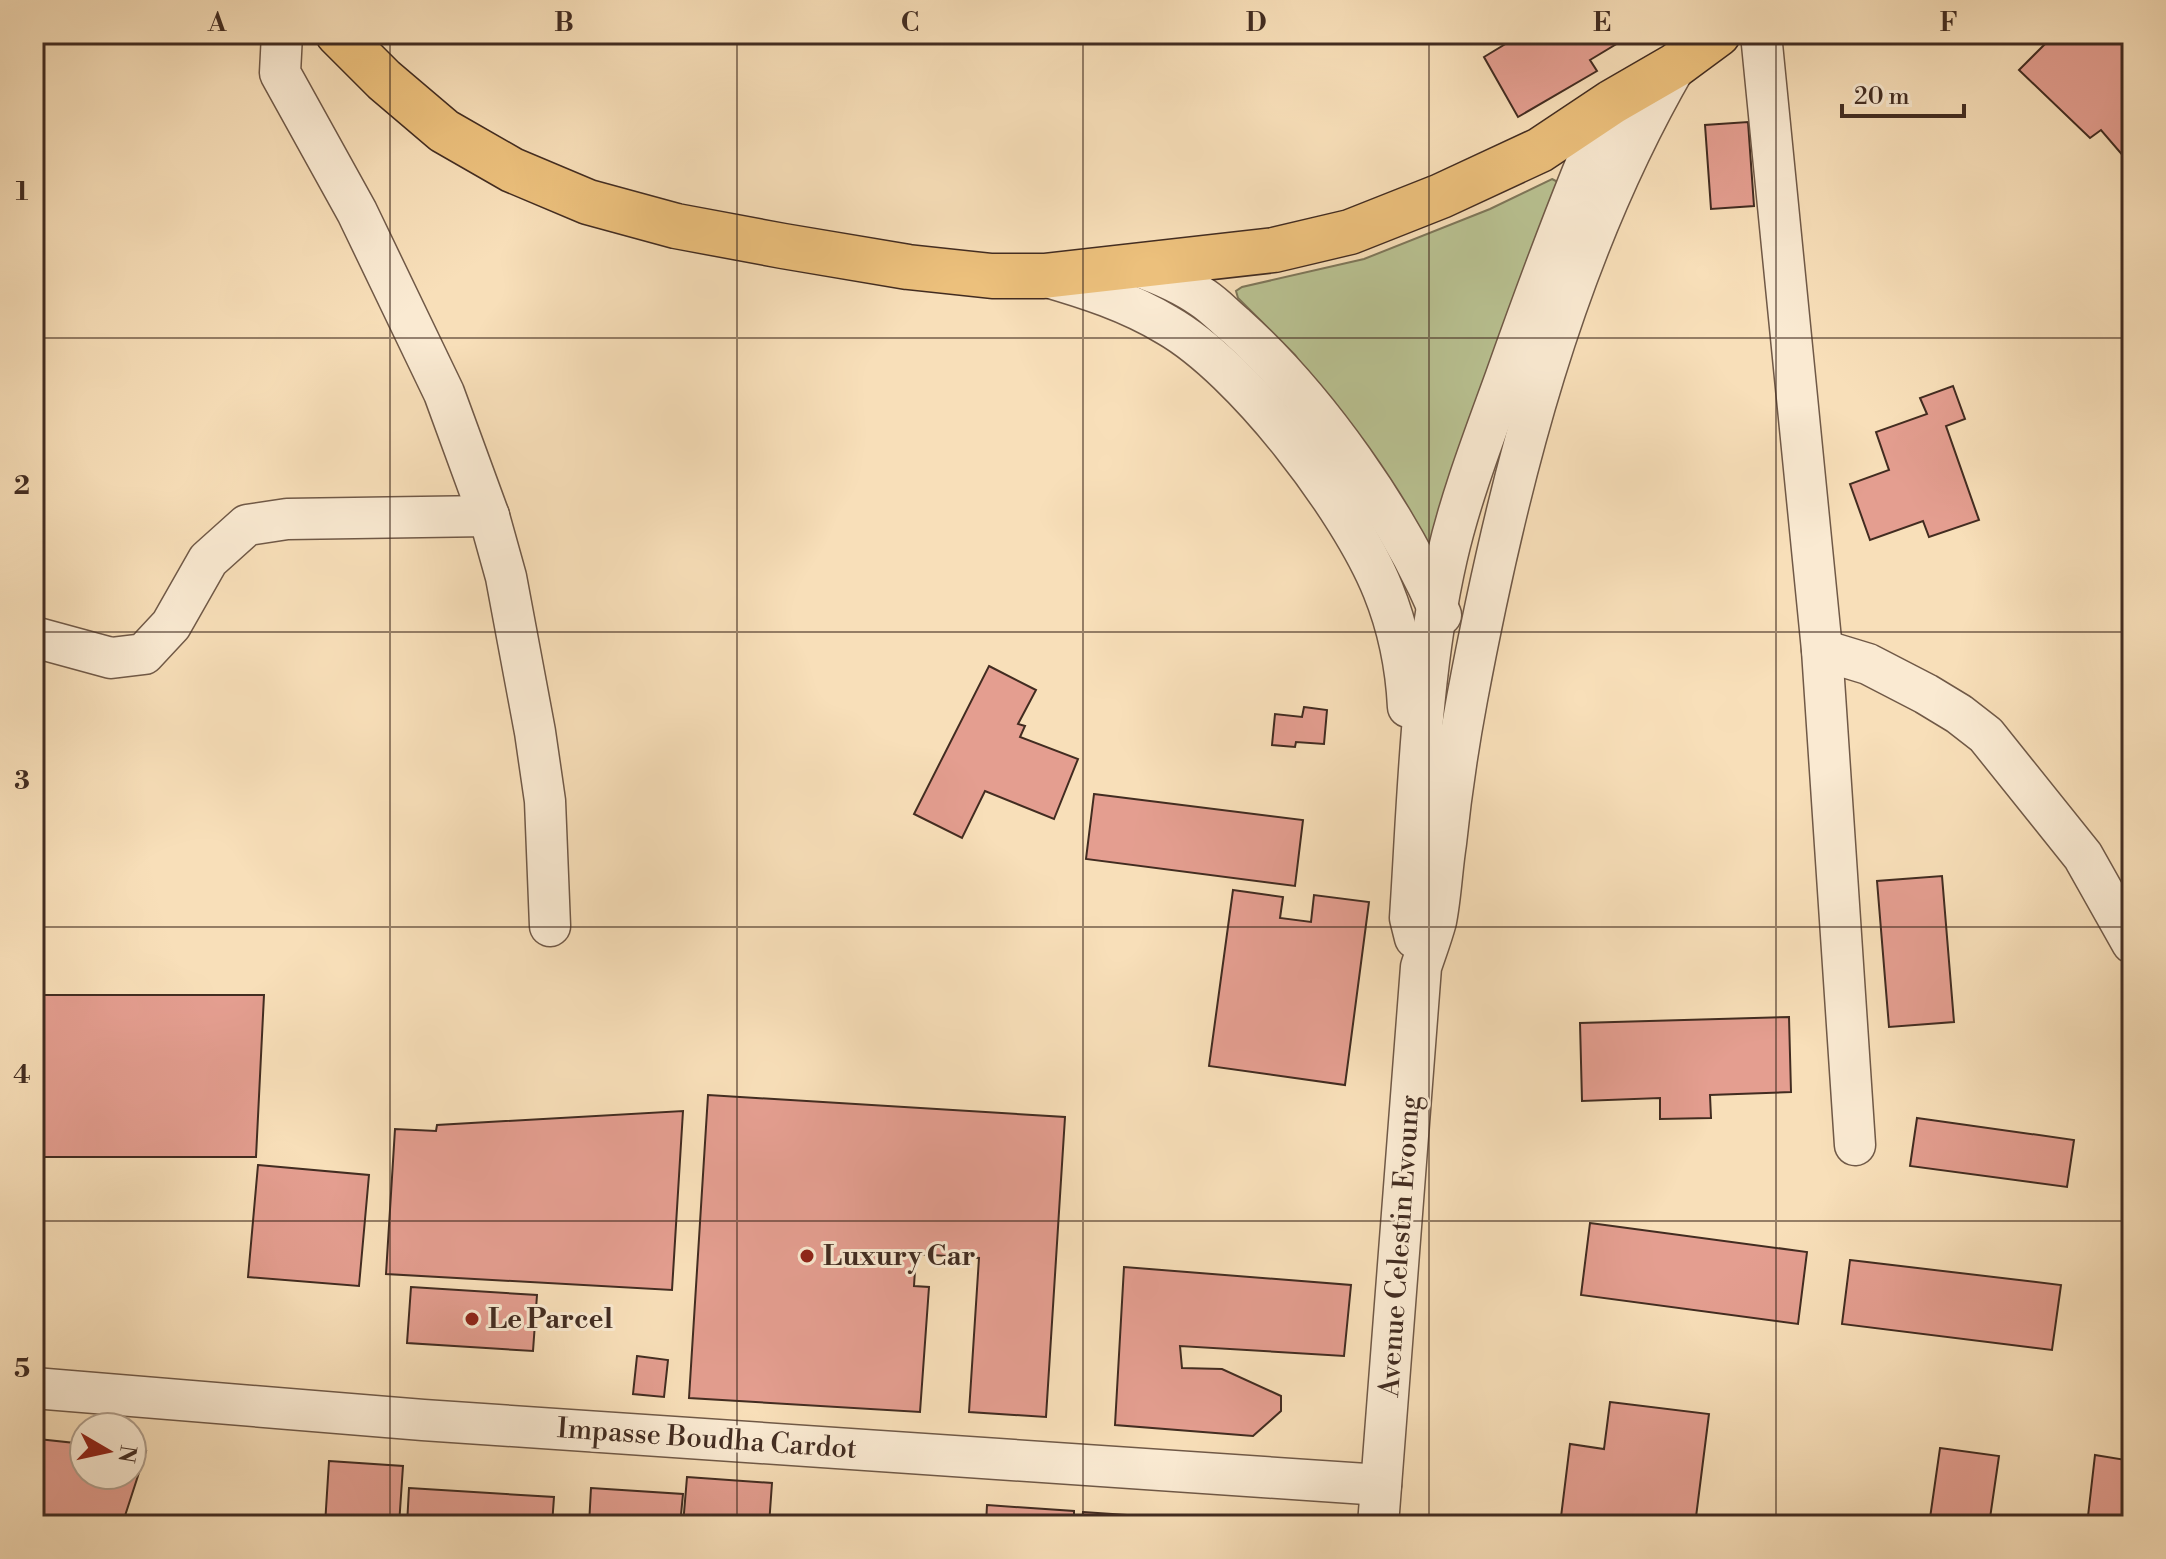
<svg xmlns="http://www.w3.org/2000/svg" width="2166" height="1559" viewBox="0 0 2166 1559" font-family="'Libre Bodoni',serif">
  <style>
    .green { fill: #b9c292; stroke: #7e775a; stroke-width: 2 }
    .building { fill: #e49e90; stroke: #422c21; stroke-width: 2 }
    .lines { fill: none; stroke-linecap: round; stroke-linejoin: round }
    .minor-casing { stroke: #705947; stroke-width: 43 }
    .major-casing { stroke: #422c21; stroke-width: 47 }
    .minor { stroke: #faead2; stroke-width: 40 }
    .major { stroke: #ecc07c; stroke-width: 44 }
    .grid { fill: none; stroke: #422c21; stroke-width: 2; stroke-opacity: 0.55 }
    .poi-dot { fill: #8f2418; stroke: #faead2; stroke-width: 3 }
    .labels { text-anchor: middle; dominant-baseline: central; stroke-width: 6; stroke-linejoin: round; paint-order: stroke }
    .street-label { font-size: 28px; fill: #422c21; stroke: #faead2 }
    .poi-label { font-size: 28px; font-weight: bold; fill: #422c21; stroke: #faead2; text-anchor: start }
    .neatline { fill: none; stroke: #422c21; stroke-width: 3 }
    .grid-label { font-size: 26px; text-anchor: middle; font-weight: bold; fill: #422c21 }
  </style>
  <rect width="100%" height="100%" fill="#f8dfb9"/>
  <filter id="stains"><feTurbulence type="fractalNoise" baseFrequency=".0025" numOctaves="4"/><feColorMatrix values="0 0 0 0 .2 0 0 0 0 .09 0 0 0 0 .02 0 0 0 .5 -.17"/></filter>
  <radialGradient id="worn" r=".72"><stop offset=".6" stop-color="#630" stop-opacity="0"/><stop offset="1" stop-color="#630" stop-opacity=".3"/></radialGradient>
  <path class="green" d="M1552,179l6,3 -128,367 -81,-120 -54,-74 -57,-57 -2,-7 6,-4 122,-28 126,-50z"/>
  <g class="building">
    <path d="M1522,34h111l-43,26 7,11 -79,46 -34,-60z"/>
    <path d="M2055,34h77l-1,131 -30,-35 -11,8 -71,-68z"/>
    <path d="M1748,122l6,84 -43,3 -6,-84z"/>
    <path d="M1953,386l12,33 -19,7 33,94 -50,17 -6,-16 -53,19 -20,-56 39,-14 -13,-38 51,-18 -7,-16z"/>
    <path d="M989,666l47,24 -18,34 7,2 -5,11 58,22 -24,60 -69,-28 -23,47 -48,-24z"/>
    <path d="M1304,707l23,3 -3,34 -28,-2 -1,5 -23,-2 3,-31 27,3z"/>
    <path d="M1094,794l209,26 -8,66 -209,-27z"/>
    <path d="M1942,876l12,146 -65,5 -12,-146z"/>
    <path d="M1233,890l50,7 -3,21 31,4 3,-27 55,7 -24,183 -136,-19z"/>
    <path d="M34,995h230l-8,162h-222z"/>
    <path d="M1789,1017l2,75 -81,3 1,23 -51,1v-21l-78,3 -2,-78z"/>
    <path d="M708,1095l357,22 -19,300 -77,-5 10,-154 -63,-4 -2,32 15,1 -9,125 -231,-14z"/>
    <path d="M683,1111l-11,179 -286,-16 9,-145 41,2 1,-6z"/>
    <path d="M1917,1118l157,22 -7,47 -157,-21z"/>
    <path d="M258,1165l111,10 -10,111 -111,-9z"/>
    <path d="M1590,1223l217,29 -9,72 -217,-29z"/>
    <path d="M1850,1260l211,25 -9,65 -210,-26z"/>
    <path d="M1124,1267l227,18 -7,71 -164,-10 2,22 40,1 59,27v15l-28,25 -138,-11z"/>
    <path d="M411,1287l126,8 -4,56 -126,-8z"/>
    <path d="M637,1356l31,4 -4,37 -31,-3z"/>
    <path d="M1610,1402l99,12 -14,111h-135l10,-81 34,5z"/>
    <path d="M38,1439l46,5v31h48v-26l14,2 -24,74h-88v-73z"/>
    <path d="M1940,1448l59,8 -10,69h-60z"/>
    <path d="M2095,1455l37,6v64h-45z"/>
    <path d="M329,1461l74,5 -4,59h-74z"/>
    <path d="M687,1477l85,6 -3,42h-86z"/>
    <path d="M409,1488l145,9 -2,28h-145z"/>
    <path d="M591,1488l92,6 -3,31h-91z"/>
    <path d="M987,1505l87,6v14h-88z"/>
    <path d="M1083,1512l87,6v7h-88z"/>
  </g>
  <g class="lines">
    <defs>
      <g id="minor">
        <path d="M282,34l-2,39 77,139 87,181 45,123 17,61 29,155 10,69 5,125"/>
        <path d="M1761,34l61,616 33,495"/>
        <path d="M1137,266c23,8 46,18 66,32 12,8 22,19 33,28 81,73 162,188 205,289"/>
        <path d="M1044,276c42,12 85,26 123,49 77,44 183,183 216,265 15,37 23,77 25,117"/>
        <path d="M34,637l77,21 33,-4 27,-29 37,-65 39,-35 40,-6 202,-3"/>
        <path d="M1822,650l46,14 58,30 33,20 27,21 97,121 49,87"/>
        <path d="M1415,938l-5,-20c8,-120 10,-243 37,-361 14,-61 37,-120 58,-178 33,-93 67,-186 107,-277"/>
        <path d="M34,1388l389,32 958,65"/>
        <path d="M1378,1525l43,-558c5,-15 11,-31 15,-46 5,-25 6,-53 10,-78 5,-48 12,-96 21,-144 41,-218 97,-441 209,-634"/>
      </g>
      <path id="major" d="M338,34l46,46 60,51 68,39 76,32 88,24 107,20 125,21 84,9h52l230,-26 76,-18 91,-36 99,-46 72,-48 64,-37 42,-31"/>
    </defs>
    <use href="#minor" class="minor-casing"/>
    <use href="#major" class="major-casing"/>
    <use href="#minor" class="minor"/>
    <use href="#major" class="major"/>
  </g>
  <path class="grid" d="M390,34v1491M737,34v1491M1083,34v1491M1429,34v1491M1776,34v1491M34,338h2098M34,632h2098M34,927h2098M34,1221h2098"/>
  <g class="poi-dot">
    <circle cx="807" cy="1256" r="8"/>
    <circle cx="472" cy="1319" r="8"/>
  </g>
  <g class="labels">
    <g class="street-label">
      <text transform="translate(1400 1246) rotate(-86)">Avenue Celestin Evoung</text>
      <text transform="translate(707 1439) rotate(4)">Impasse Boudha Cardot</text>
    </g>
    <g class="poi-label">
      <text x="823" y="1256">Luxury Car</text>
      <text x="488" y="1319">Le Parcel</text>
    </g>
  </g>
  <rect width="2166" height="1559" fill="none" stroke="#f8dfb9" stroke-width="88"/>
  <g transform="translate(108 1451) rotate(99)"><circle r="38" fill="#faead2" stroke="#b09e8b" stroke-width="2"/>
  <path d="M0-6L14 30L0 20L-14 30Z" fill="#8f2418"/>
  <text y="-12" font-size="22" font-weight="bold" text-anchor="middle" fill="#422c21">N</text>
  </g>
  <path d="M1842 104v12h122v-12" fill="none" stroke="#422c21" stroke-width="4"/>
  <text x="1854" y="104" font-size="24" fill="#422c21" stroke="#faead2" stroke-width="6" paint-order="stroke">20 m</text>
  <rect x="44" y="44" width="2078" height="1471" class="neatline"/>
  <g class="grid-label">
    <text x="217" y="31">A</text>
    <text x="564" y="31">B</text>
    <text x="910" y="31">C</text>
    <text x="1256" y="31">D</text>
    <text x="1602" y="31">E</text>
    <text x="1949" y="31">F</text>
    <text x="22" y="200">1</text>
    <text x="22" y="494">2</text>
    <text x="22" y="789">3</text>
    <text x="22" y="1083">4</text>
    <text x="22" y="1377">5</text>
  </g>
  <rect width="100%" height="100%" filter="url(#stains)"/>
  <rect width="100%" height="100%" fill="url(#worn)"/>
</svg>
